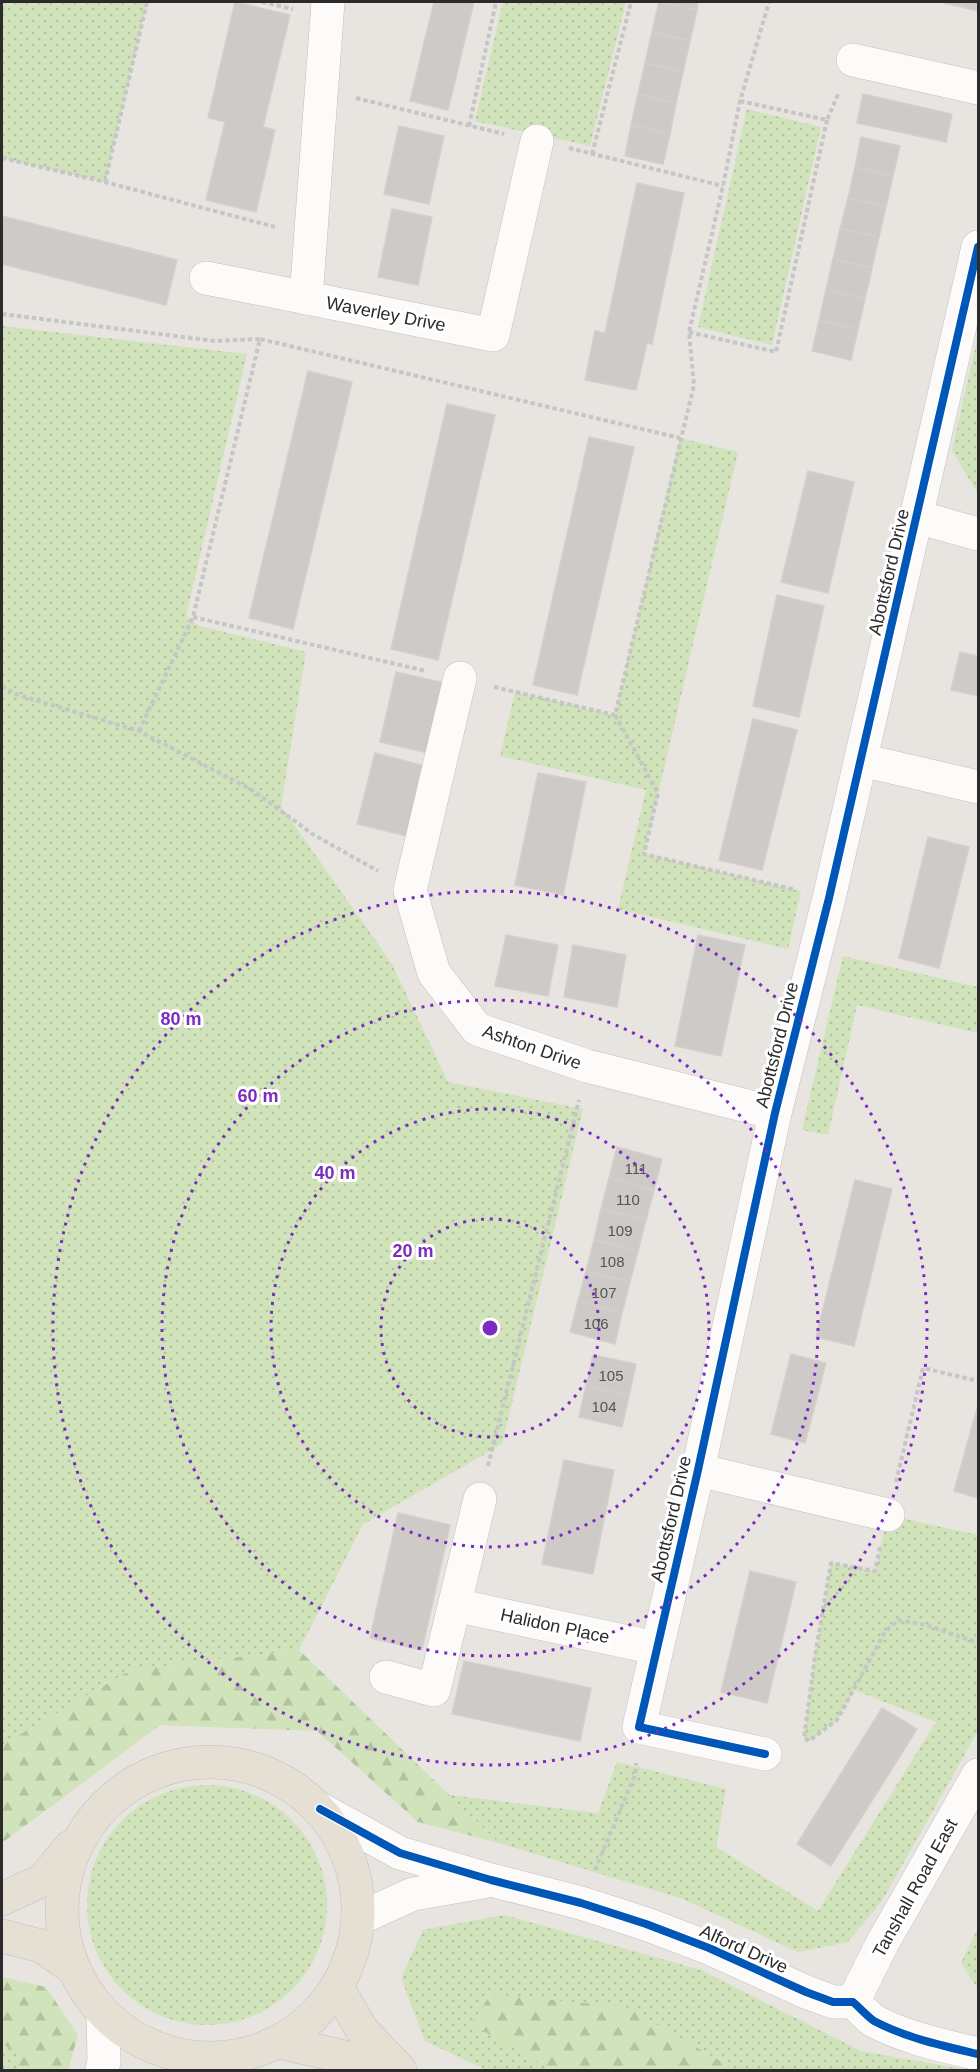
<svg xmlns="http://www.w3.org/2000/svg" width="980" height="2072" viewBox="0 0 980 2072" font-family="Helvetica,sans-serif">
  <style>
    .green { fill: url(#green-dots) }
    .forest { fill: url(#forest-firs) }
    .building { fill: #cdcac7; stroke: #d3d0cc; stroke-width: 1.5 }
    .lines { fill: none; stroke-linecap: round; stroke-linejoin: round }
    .minor-casing { stroke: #c2c1c1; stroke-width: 34 }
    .major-casing { stroke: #c0bfbe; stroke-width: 34 }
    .path { stroke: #c6c6c6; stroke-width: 4; stroke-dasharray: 4.5 3; stroke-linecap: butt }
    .minor { stroke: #fcfbfa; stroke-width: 33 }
    .major { stroke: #e6dfd4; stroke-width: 33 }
    .cycleway-casing { stroke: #fff; stroke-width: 11 }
    .cycleway { stroke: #0057b8; stroke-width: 8 }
    .ring { fill: none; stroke: #7b2cbf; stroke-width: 3; stroke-dasharray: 3 6 }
    .labels { text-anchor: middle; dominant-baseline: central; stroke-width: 6; stroke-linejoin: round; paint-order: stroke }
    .number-label { font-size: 15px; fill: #555454 }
    .street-label { font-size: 18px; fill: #2b2b2b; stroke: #fff }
    .centre { fill: #7b2cbf; stroke: #fff; stroke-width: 3 }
    .ring-label { font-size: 18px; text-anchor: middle; font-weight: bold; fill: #7b2cbf; stroke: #fff; stroke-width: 6; stroke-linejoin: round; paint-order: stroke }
  </style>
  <defs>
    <pattern id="green-dots" width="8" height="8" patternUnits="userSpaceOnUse" patternTransform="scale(1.5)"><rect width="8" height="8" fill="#d0e3ba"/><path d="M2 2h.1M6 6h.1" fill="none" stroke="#b3c3a0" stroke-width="1.8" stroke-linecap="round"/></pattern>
    <pattern id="forest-firs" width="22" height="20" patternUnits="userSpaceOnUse" patternTransform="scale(1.5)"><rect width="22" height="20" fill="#d0e3ba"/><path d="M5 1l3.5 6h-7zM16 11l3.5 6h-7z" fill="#b3c3a0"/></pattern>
  </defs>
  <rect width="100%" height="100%" fill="#e8e4e0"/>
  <g class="green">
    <path d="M4,2h143l-42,180 -103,-24v-147z"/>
    <path d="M503,2h123l-36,144 -115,-25z"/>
    <path d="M747,109l74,18 -49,218 -74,-18z"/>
    <path d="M2,326l245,28 -61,262 13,10 107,26 -25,154 111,158 56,118 135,27 -81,335 -139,80 -64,126 -168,20 -129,75z"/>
    <path d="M978,335v159l-26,-44z"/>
    <path d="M680,438l58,14 -94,402 157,37 -13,58 -170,-40 28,-119 -146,-34 15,-64 100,23z"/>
    <path d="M843,956l135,31v46l-121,-28 -29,130 -26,-5z"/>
    <path d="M888,1515l90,20v196l-96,170 -34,41 -50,10 -115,-53 -184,-56 -50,-48 149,18 19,-51 109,27 -10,58 102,64 118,-189 -82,-32 -17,30 -28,21 -5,-3 11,-82 16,-93 44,8z"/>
    <circle cx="207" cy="1905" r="120"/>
    <path d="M504,1915l197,55 160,81 108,19h-483l-61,-29 -24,-63 22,-48z"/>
    <path d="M978,1928v61l-17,-26z"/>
    <path d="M2,2043l16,12v15h-16z"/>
  </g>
  <g class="forest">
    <path d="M299,1650l200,193 -81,-21 -101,-91 -157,-6 -158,118v-98l129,-75z"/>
    <path d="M2,1977l44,10 32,48 -10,35h-50v-15l-16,-12z"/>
    <path d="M491,1994l135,13 110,63h-184l-81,-46z"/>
  </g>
  <g class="building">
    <path d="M235,2l55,13 -27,112 12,3 -19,82 -50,-12 19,-78 -17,-4z"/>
    <path d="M434,2h40l-26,108 -38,-9z"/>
    <path d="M659,2h39l-1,8z"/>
    <path d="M659,2l38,8 -7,31 -38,-9z"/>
    <path d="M941,2h37v9z"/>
    <path d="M652,32l38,9 -7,31 -38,-9z"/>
    <path d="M645,63l38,9 -7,31 -38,-9z"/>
    <path d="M638,94l38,9 -6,31 -39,-9z"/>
    <path d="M863,94l89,20 -6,28 -89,-19z"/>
    <path d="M631,125l39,9 -7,30 -38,-8z"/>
    <path d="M399,126l45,10 -15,68 -45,-10z"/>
    <path d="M861,137l39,9 -7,30 -38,-9z"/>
    <path d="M855,167l38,9 -7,31 -38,-9z"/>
    <path d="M637,183l47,10 -32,151 -5,-1 -11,47 -51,-10 10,-49 10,2z"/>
    <path d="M848,198l38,9 -7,30 -39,-8z"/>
    <path d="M392,209l40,8 -14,68 -40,-8z"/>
    <path d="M2,216l175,44 -11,45 -164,-41z"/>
    <path d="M840,229l39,8 -7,31 -39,-9z"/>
    <path d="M833,259l39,9 -7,31 -39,-9z"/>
    <path d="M826,290l39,9 -7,30 -39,-8z"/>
    <path d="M819,321l39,8 -7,31 -39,-9z"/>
    <path d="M308,371l44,11 -59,247 -44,-11z"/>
    <path d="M447,404l48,11 -57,245 -47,-11z"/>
    <path d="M589,437l45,10 -57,248 -44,-10z"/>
    <path d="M808,471l46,11 -26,111 -47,-11z"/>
    <path d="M777,595l47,11 -25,111 -46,-11z"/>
    <path d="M960,652l18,4v40l-27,-6z"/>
    <path d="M396,672l49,11 -16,70 -49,-11z"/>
    <path d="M753,719l44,11 -35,140 -43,-10z"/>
    <path d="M375,753l50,13 -18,70 -50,-12z"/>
    <path d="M538,773l48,9 -23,113 -48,-10z"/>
    <path d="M928,837l41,10 -30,121 -40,-10z"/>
    <path d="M506,935l52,10 -10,51 -53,-10z"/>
    <path d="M698,935l47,10 -24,111 -46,-10z"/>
    <path d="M573,945l53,10 -9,52 -53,-10z"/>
    <path d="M617,1147l45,12 -8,31 -45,-12z"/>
    <path d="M609,1178l45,12 -8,30 -45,-11z"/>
    <path d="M855,1180l37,9 -38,157 -38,-9z"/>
    <path d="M601,1209l45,11 -8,31 -44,-11z"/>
    <path d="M594,1240l44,11 -8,31 -44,-11z"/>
    <path d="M586,1271l44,11 -8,31 -44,-12z"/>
    <path d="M578,1301l44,12 -7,31 -45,-12z"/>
    <path d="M791,1354l35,9 -21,80 -34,-9z"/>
    <path d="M593,1355l43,9 -7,32 -43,-10z"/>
    <path d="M586,1386l43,10 -7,31 -43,-10z"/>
    <path d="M978,1405v93l-24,-7z"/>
    <path d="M564,1460l50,10 -21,104 -51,-10z"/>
    <path d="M398,1513l52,12 -28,125 -52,-12z"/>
    <path d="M750,1571l46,11 -29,121 -46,-11z"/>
    <path d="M464,1661l127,27 -11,53 -128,-27z"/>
    <path d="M882,1708l35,21 -86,137 -34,-22z"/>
  </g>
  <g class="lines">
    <defs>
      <g id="minor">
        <path d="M853,60l125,28"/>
        <path d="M206,278l287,57 44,-194"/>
        <path d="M306,298l22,-296"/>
        <path d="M917,517l61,17"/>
        <path d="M460,678l-50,212 24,83 43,56 110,37 188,47"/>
        <path d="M861,760l117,27"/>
        <path d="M698,1470l190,45"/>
        <path d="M455,1605l201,43"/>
        <path d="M386,1677l48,13 46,-191"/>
        <path d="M765,1754l-126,-27 59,-257 77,-357 54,-215 149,-651"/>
        <path d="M320,1809l80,44 91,27 90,23 65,21 63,24 97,44 27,10h20c7,6 14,14 21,19 32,17 70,25 104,33"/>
        <path d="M358,1919l55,-25 70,-12"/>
        <path d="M853,2002l29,-58 96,-169"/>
        <path d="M102,2070l2,-8 -1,-49"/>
        <path d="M196,2070l28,-12"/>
      </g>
      <g id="major">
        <circle cx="210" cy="1910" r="148"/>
        <path d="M2,1899l41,-19 27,-33"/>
        <path d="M2,1936l39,10 32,22"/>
        <path d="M337,1987l25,43 38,40"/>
        <path d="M278,2042l63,14 39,14"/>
      </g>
    </defs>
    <use href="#minor" class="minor-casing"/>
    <use href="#major" class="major-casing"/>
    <g class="path">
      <path d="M262,2l31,7"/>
      <path d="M2,11l2,-9"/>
      <path d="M356,98l148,36"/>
      <path d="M740,101l87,19 12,-28"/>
      <path d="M469,126l27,-124"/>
      <path d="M569,148l154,38"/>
      <path d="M592,154l39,-152"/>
      <path d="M2,158l103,24 170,45"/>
      <path d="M105,182l42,-180"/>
      <path d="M2,314l213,27 45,-2"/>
      <path d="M689,332l87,20 51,-232"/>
      <path d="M193,617l233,54"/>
      <path d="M2,686l13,8 124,37 113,59 62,45 64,36"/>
      <path d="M494,687l121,28 79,-330 -5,-53 34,-146 17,-85 29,-99"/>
      <path d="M615,715l43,78 -14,61 152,36"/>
      <path d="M139,731l54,-114 67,-278 420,99"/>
      <path d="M488,1466l91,-366"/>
      <path d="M896,1482l27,-114 55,13"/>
      <path d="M880,1547l-5,24 -44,-8 -16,93 -11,82 5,3 28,-21 48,-88 13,-12 28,5 52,18"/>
      <path d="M595,1870l40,-95 1,-12"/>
    </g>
    <use href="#minor" class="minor"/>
    <use href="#major" class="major"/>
    <defs>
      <g id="cycleway">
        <path d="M765,1754l-126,-27 59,-257 77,-357 54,-215 149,-651"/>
        <path d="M320,1809l80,44 91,27 90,23 65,21 63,24 97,44 27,10h20c7,6 14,14 21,19 32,17 70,25 104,33"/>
      </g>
    </defs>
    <use href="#cycleway" class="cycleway-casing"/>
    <use href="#cycleway" class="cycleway"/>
  </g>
  <g class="ring">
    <circle cx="490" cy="1328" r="109"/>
    <circle cx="490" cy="1328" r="219"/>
    <circle cx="490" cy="1328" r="328"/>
    <circle cx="490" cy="1328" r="437"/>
  </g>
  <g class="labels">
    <g class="number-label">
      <text x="636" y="1168">111</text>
      <text x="628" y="1199">110</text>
      <text x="620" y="1230">109</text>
      <text x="612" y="1261">108</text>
      <text x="604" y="1292">107</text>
      <text x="596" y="1323">106</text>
      <text x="611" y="1375">105</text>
      <text x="604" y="1406">104</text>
    </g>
    <g class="street-label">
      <text transform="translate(386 314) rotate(11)">Waverley Drive</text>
      <text transform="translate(889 572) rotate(-77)">Abottsford Drive</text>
      <text transform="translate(777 1045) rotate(-76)">Abottsford Drive</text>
      <text transform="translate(532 1047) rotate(19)">Ashton Drive</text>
      <text transform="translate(671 1519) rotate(-77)">Abottsford Drive</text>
      <text transform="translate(555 1626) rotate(12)">Halidon Place</text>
      <text transform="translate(915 1888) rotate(-61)">Tanshall Road East</text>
      <text transform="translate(744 1949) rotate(24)">Alford Drive</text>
    </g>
  </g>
  <circle cx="490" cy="1328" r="9" class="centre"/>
  <g class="ring-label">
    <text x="181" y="1025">80 m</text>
    <text x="258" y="1102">60 m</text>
    <text x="335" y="1179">40 m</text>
    <text x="413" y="1257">20 m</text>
  </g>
  <rect width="980" height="2072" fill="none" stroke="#2b2b2b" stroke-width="6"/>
</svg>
